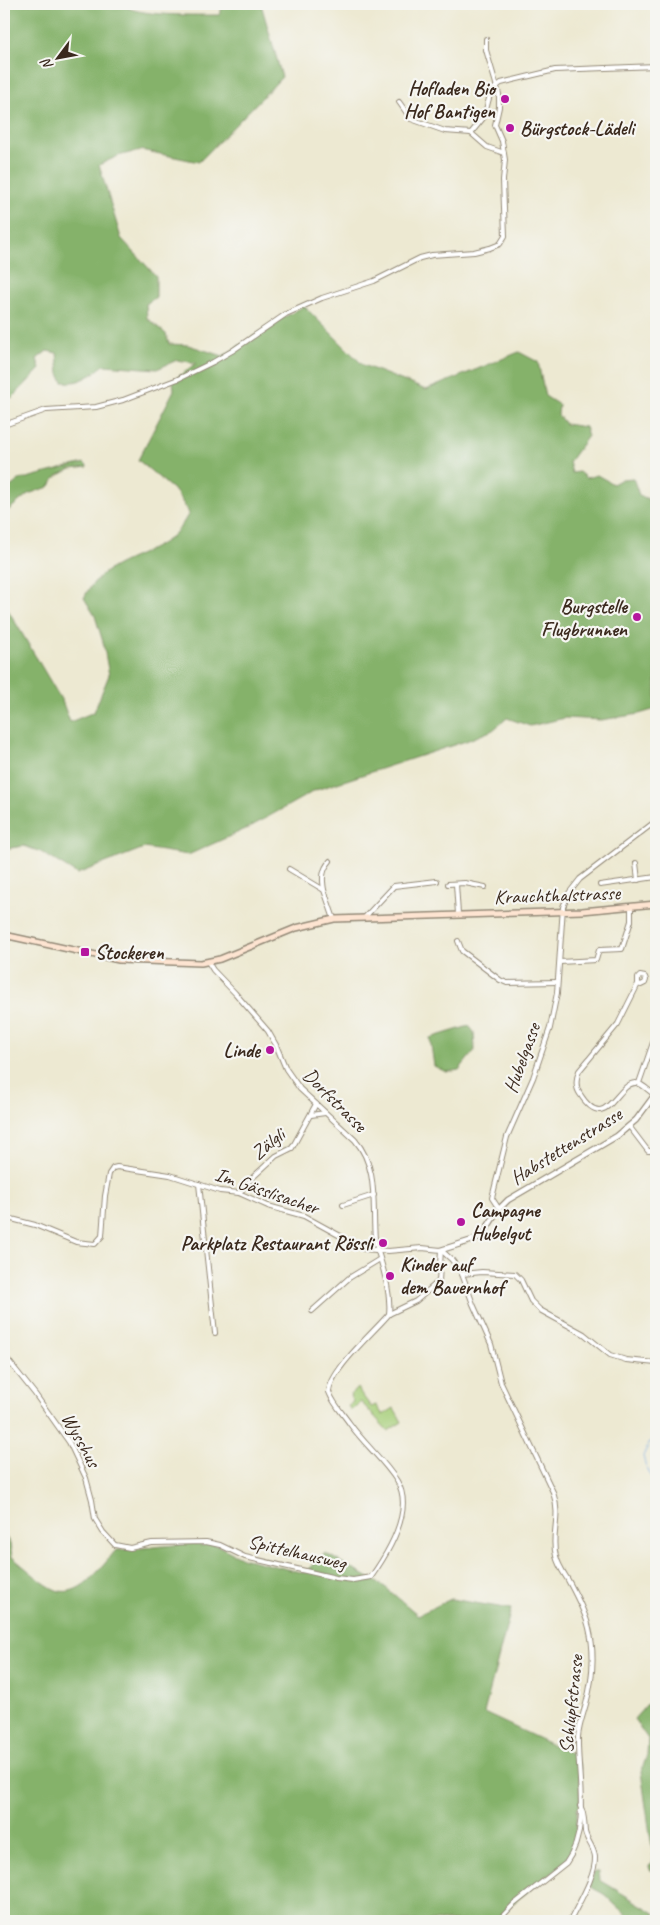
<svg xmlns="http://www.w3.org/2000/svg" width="660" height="1925" viewBox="0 0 660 1925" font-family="Caveat,sans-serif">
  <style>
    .green { fill: #a7cf7a; stroke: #717c4c }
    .forest { fill: #85b26a; stroke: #606e44 }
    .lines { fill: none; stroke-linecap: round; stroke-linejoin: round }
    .stream { stroke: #71a6de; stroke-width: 1 }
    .minor-casing { stroke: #948a78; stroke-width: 6 }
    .tertiary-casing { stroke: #948a78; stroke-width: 7 }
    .secondary-casing { stroke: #948a78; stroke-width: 8 }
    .minor { stroke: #fff; stroke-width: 4 }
    .tertiary { stroke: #fff; stroke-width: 4.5 }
    .secondary { stroke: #fde4d1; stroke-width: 5 }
    .poi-dot { fill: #b5179e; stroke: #f6f6f2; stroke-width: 2 }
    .labels { text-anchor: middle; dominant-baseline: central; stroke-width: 4.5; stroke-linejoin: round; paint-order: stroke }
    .poi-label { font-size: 20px; font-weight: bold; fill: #3b2a1e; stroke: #f6f6f2; text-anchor: end }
    .street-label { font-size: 20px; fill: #3b2a1e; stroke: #f6f6f2 }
  </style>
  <rect width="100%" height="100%" fill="#f6f6f2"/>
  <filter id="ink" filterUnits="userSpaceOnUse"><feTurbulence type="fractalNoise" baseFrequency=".02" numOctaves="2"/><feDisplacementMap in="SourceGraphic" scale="10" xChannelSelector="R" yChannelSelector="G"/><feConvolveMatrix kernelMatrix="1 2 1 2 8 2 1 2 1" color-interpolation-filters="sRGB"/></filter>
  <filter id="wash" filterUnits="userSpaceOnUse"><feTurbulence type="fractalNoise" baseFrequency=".0096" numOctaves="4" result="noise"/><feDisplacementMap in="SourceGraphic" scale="20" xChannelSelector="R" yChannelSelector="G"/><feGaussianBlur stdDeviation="1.12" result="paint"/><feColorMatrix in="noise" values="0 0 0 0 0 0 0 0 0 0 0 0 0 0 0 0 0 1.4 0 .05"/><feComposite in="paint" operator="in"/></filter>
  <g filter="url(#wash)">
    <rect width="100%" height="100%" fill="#ede9d2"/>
    <path class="green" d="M357,1388l14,19 5,-2 7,10 11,-7 8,14 -14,9 -27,-29 -10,8 -3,-4 5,-4 -3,-6z"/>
    <g class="forest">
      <path d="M4,4h119c9,13 78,11 96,11l4,-9 -2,-2h40l21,73 -83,85 -58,-12 -23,6 -19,9 22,73 35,38v21l-10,7 1,14 19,16 3,10 19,1 35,11 46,-30 35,-20 59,59 63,25 93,-38 19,10 7,34 14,9 -1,10 7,9 20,3 3,9 -19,26 3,11 7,-1 7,6 11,-3 16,9 9,-5 11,-1 6,17 9,4 8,16v194l-17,5 -38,6 -36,-2 -35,8 -23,-8 -14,12 -27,11 -150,49 -68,38 -60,27 -44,-7 -67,26 -36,-22 -17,-6 -20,3v-246l58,98 8,21 24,-10 15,-37 -6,-33 -8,-26 -11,-18c17,-37 57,-38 86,-60 8,-6 14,-16 19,-25l-13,-21 -38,-32 36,-70 -1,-9 23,-18 -19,-3 -20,9 -53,-4c-14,11 -23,19 -41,17l-4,-8 -2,-21 -10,-2 -10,8 3,10 -27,28 -9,3z"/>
      <path d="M84,463l4,4 -17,2 -14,7 -8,11 -21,7 -24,20v-22l15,-12z"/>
      <path d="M469,1026l5,6 1,18 -16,20 -13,2 -12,-6 -4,-28z"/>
      <path d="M4,1534l6,10 2,13c13,10 26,23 40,31 26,15 50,-22 64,-38h6l83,-8 14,4 23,12 62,15 21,-20 60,34 33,28 33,-16 60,10 -27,104 88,41 8,11v41l-3,3c1,19 -1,38 -13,54l-52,41 -16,17h-492z"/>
      <path d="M656,1694v176h-6l-1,-4 4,-3v-8l-12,-83 6,-17 1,-16 -14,-20z"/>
      <path d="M595,1872h4l1,8 56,34v7h-36l6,-7c-8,-6 -14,-12 -21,-19 -5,-4 -12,-5 -16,-11l4,-11z"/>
    </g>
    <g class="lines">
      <path class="stream" d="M656,1436l-7,8 -6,12 2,8 11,22"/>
    </g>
  </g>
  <g filter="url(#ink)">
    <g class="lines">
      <defs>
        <g id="minor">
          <path d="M399,102l12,17 34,12 26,2 13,-16 7,-26 10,-8 54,-13 101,-4"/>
          <path d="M471,133l16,14 17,6"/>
          <path d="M4,425l42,-15 50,-3 27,-7 55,-21 35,-17 19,-11 54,-37 36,-16 52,-17 46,-23 12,-3 42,-3 16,-4 10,-4 5,-8 -2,-56 2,-20 -3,-19 -7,-16 4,-18v-13l-13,-44v-11"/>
          <path d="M656,856v1"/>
          <path d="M636,863l2,17"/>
          <path d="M289,869l35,21 10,29"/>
          <path d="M448,884l17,-1 20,4"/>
          <path d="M456,884l2,30"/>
          <path d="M600,885l56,-8"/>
          <path d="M324,890c-2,-12 -2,-20 6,-29"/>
          <path d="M365,917l29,-31 43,-5"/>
          <path d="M458,941l4,10 38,29 7,3 50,-1"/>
          <path d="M560,962l36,-2 3,-10 23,-1 9,-28v-14"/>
          <path d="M655,964l1,-5"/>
          <path d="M638,984l3,1 4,-2 1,-3 -1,-3 -5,-1 -2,2v6l-20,40 -39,47c-3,8 -4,16 1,23 26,41 36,-10 55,-11 6,-1 15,9 20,12"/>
          <path d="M639,1083l17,-49"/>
          <path d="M311,1115l14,-2"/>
          <path d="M629,1126l19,25h6l2,-2"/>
          <path d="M199,1184l16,149"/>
          <path d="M239,1193l12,-14 25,-23 16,-8 24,-44"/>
          <path d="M343,1205l31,-10"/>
          <path d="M499,1209l-7,-11 15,-61 26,-59 17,-50 7,-35 6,-86 6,-14 11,-14 76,-58"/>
          <path d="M4,1217l31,8 41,17 19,2 7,-8 3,-40 4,-22 4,-6 4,-1 53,8 50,16 19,2 29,13 36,10 60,33 24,2 34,-3 19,2 11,10 10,14 11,30 18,40 10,39 52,109c9,26 -3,43 3,64 2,9 7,16 12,24 8,15 17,31 21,48 6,25 4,51 -3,76 -3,11 -7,21 -8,33 -1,40 13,92 -12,126l-53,42 -15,16"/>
          <path d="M462,1274l20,-2 33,2 6,6 10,21 9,9 44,24 26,21 16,5 30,3"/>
          <path d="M312,1311l37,-33 31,-19"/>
          <path d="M389,1314l27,-13 23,-20 2,-31"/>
          <path d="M4,1355l31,39 34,48 17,36 6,22 3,19 8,13 12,13 15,3 22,-5 54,-1 14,3 25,12 91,21 17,2 18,-3c17,-24 44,-67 26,-96 -13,-21 -33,-37 -47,-57 -7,-10 -17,-21 -21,-32 1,-22 45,-60 60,-78 2,-18 -4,-39 -9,-56 -2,-6 -4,-12 -5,-19 -3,-34 4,-71 -20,-99l-55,-51 -14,-20 -10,-24 -8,-14 -33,-38 -22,-23 -5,-8"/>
          <path d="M570,1921c8,-17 26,-45 25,-64 -1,-10 -8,-16 -10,-25 -1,-9 0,-19 -5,-26"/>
        </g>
        <path id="tertiary" d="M441,1250l35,-11 7,-5 16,-25 9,-9 109,-64 19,-16 20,-27"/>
        <path id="secondary" d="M4,935l115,25 82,3 19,-4 76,-31 38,-9 248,-8 74,-7"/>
      </defs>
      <use href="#minor" class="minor-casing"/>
      <use href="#tertiary" class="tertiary-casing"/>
      <use href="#secondary" class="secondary-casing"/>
      <use href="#minor" class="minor"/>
      <use href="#tertiary" class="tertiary"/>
      <use href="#secondary" class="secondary"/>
    </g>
  </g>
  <g class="poi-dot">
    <circle cx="505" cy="99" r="5"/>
    <circle cx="510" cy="128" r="5"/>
    <circle cx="637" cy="617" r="5"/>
    <rect x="80" y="947" width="10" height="10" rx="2.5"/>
    <circle cx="270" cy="1050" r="5"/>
    <circle cx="461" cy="1222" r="5"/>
    <circle cx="383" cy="1243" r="5"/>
    <circle cx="390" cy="1276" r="5"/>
  </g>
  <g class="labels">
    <g class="poi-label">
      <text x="495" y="88">Hofladen Bio<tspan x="495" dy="23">Hof Bantigen</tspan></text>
      <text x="520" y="128" text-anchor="start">Bürgstock-Lädeli</text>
      <text x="627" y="606">Burgstelle<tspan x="627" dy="23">Flugbrunnen</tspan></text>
      <text x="95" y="952" text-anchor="start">Stockeren</text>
      <text x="260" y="1050">Linde</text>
      <text x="471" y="1210" text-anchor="start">Campagne<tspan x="471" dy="23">Hubelgut</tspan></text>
      <text x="373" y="1243">Parkplatz Restaurant Rössli</text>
      <text x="400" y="1264" text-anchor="start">Kinder auf<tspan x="400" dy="23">dem Bauernhof</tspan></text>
    </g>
    <g class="street-label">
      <text transform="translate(557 895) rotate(-2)">Krauchthalstrasse</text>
      <text transform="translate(522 1058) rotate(-70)">Hubelgasse</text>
      <text transform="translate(335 1100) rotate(45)">Dorfstrasse</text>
      <text transform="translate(268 1144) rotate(-40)">Zälgli</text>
      <text transform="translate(566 1146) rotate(-32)">Habstettenstrasse</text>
      <text transform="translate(267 1191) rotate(19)">Im Gässlisacher</text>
      <text transform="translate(81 1440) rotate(61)">Wysshus</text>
      <text transform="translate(297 1552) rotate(13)">Spittelhausweg</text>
      <text transform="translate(571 1704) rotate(-84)">Schlupfstrasse</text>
    </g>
  </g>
  <rect width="660" height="1925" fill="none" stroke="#f6f6f2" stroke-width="20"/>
  <g transform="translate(58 58) rotate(238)" stroke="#f6f6f2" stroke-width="4" paint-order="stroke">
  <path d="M0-4L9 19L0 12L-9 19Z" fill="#3b2a1e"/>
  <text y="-8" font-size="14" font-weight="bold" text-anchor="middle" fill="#3b2a1e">N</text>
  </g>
</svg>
